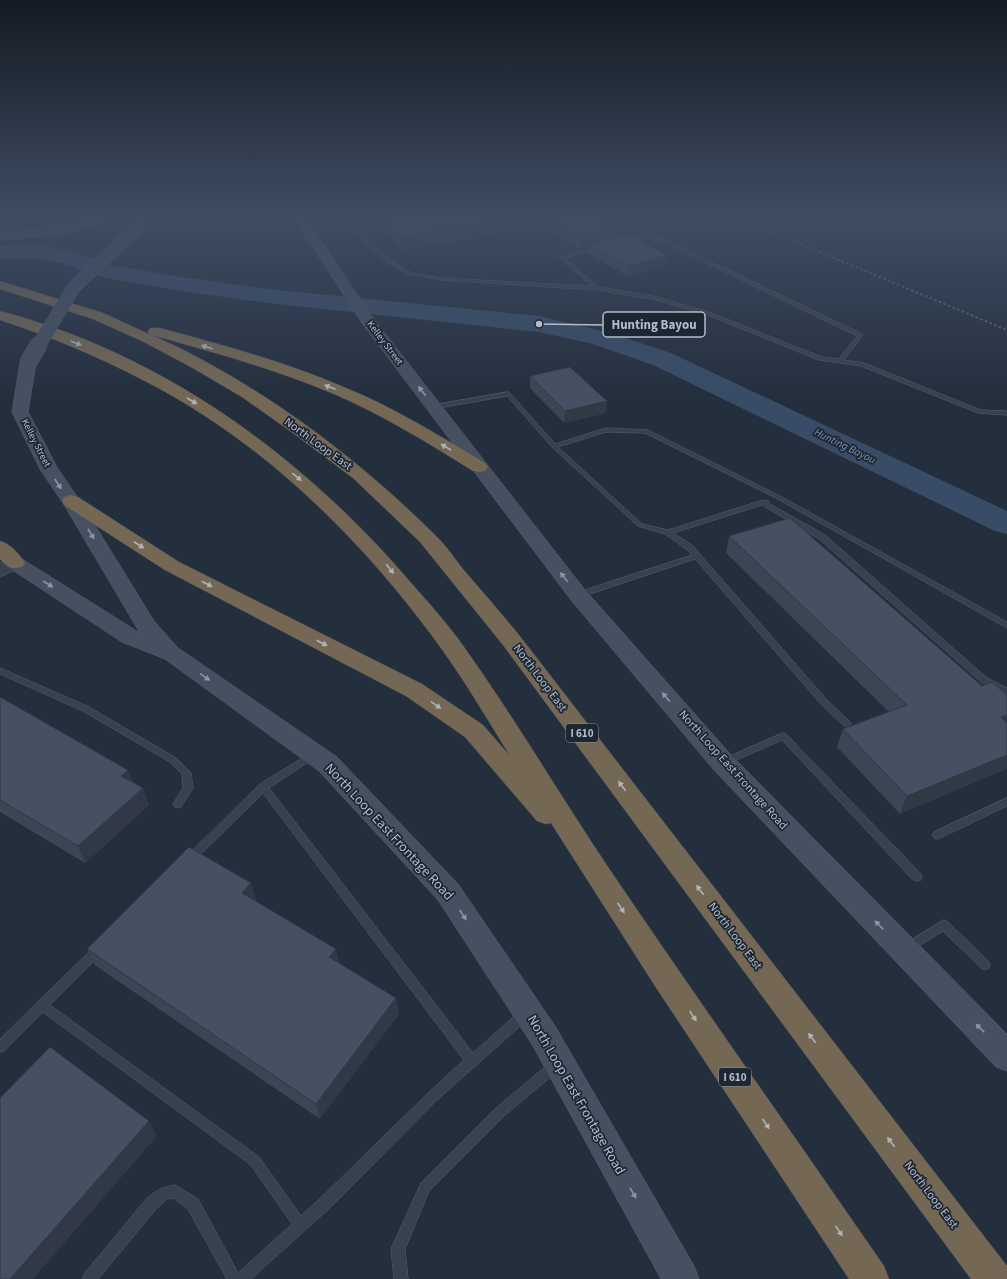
<svg xmlns="http://www.w3.org/2000/svg" width="1007" height="1279" viewBox="0 0 1007 1279" font-family="'Source Sans 3',sans-serif">
  <style>
    .lines { fill: none; stroke-linecap: round; stroke-linejoin: round }
    .river { fill: #394c67; fill-rule: evenodd }
    .service-casing { stroke: #565f6c; stroke-width: 1 }
    .tertiary-casing { stroke: #565f6c; stroke-width: 1 }
    .secondary-casing { stroke: #565f6c; stroke-width: 1 }
    .motorway-casing { stroke: #434c59; stroke-width: 1 }
    .service { fill: #38414e; fill-rule: evenodd }
    .tertiary { fill: #38414e; fill-rule: evenodd }
    .secondary { fill: #465061; fill-rule: evenodd }
    .motorway { fill: #746855; fill-rule: evenodd }
    .rail { stroke: #5a6575; stroke-width: 2; stroke-dasharray: 2.5 2.5; stroke-linecap: butt }
    .secondary-bridge-far1-casing { stroke: #565f6c; stroke-width: 14; stroke-linecap: butt }
    .secondary-bridge-casing { stroke: #565f6c; stroke-width: 18; stroke-linecap: butt }
    .secondary-bridge-far1 { stroke: #465061; stroke-width: 14 }
    .secondary-bridge { stroke: #465061; stroke-width: 17 }
    .wall { fill: #3b4654 }
    .shaded-wall { fill: #303945 }
    .building { fill: #455162; stroke: #303945 }
    .oneway { fill: #aeb4bd }
    .oneway2 { fill: #8e96a5 }
    .labels { text-anchor: middle; dominant-baseline: central; stroke-width: 3.5; stroke-linejoin: round; paint-order: stroke }
    .far-street-label { font-size: 10px; fill: #b4bcc9; stroke: #1d2633 }
    .far-water-label { font-size: 11px; font-style: italic; fill: #7c92b1; stroke: #1d2633 }
    .shield { fill: #1d2633; stroke: #878f9c; stroke-width: 1 }
    .shield-label { font-size: 11px; font-weight: bold; fill: #b4bcc9 }
    .street-label { font-size: 12px; fill: #b4bcc9; stroke: #1d2633 }
    .near-street-label { font-size: 14px; fill: #b4bcc9; stroke: #1d2633 }
    .leader { fill: none; stroke: #b4bcc9; stroke-width: 1.5 }
    .callout-dot { fill: #b4bcc9; stroke: #1d2633; stroke-width: 1.5 }
    .callout { fill: #1d2633; stroke: #b4bcc9; stroke-width: 1.5 }
    .callout-label { font-size: 13px; text-anchor: middle; font-weight: bold; fill: #b4bcc9 }
  </style>
  <rect width="100%" height="100%" fill="#242f3e"/>
  <g class="lines">
    <path class="river" d="M40,244l45,11 26,10 77,13 89,12 262,26 71,17 61,20 336,158v23l-12,-3 -342,-166 -60,-21 -54,-12 -262,-28 -89,-12 -82,-14 -37,-13 -29,-7 -40,1v-14z"/>
    <defs>
      <g id="service">
        <path d="M337,215h4l2,2 27,-2 -2,1 -22,4 45,40 19,12 31,6 151,8 -34,-29 40,-10 2,1v1l-36,9 35,29 58,10 52,15 113,45 17,2 18,-23 -205,-99 -29,6v-2l27,-7 -1,-9 -12,-10h5l11,10 1,9 208,100 1,1 -19,25 20,3 117,47 26,1v4l-29,-2 -117,-47 -42,-6 -114,-46 -49,-14 -59,-10 -156,-10 -34,-6 -20,-12 -46,-42 -37,5 -2,-1 37,-6z"/>
        <path d="M508,392l2,1 45,51 51,-16 42,2 132,66 227,126v6l-231,-130 -131,-65 -39,-1 -48,15 84,77 26,6 92,-29 8,-1 1,1 -1,2 57,32 162,143 20,10v7l-26,-13 -162,-143 -57,-34 -89,28 19,12 134,154 24,23 1,2 -1,2h-6l-24,-23 -125,-144 -114,38h-6l-1,-2 1,-2 117,-38 -6,-6 -21,-15 -27,-8 -86,-79 -45,-51 -74,13 -3,-2 3,-2z"/>
        <path d="M0,668l89,39 87,51 15,15 2,15 -12,19 -3,1 -3,-1 -2,-3 10,-16 -1,-14 -12,-12 -87,-51 -83,-37z"/>
        <path d="M783,733l3,1 135,140 1,3 -1,3 -4,1 -4,-1 -131,-140 -55,24h-6l-2,-2 2,-2z"/>
        <path d="M313,752l3,1 1,2 -1,2 -47,31 204,265 47,-42 4,-1 4,1 2,4 -2,4 -92,82 -103,104 -82,74h-24l-39,-70 -15,-11 -6,1 -10,9 -59,71h-16l2,-5 63,-76c11,-8 15,-11 28,-13l23,14 40,74 54,-49 -41,-59 -208,-153 -39,39 -4,1v-13l94,-92 4,-2 4,2 1,3 -1,3 -52,52 209,152 42,59c56,-51 107,-106 163,-156l-201,-267 -70,69 -3,1 -3,-1 -2,-3 2,-3 73,-72z"/>
        <path d="M1007,798v8l-67,32 -3,1 -3,-1 -2,-3 2,-3z"/>
        <path d="M944,920l4,2 41,40 1,3 -1,3 -4,2 -4,-2 -38,-37 -32,20 -4,2 -4,-2 -1,-3 1,-3z"/>
        <path d="M555,1060l4,2 2,4 -2,4 -55,46 -75,75 -24,58 3,30h-14l-3,-30 30,-66 75,-75 55,-46z"/>
      </g>
      <path id="tertiary" d="M15,557l7,2 3,4 -3,4 -22,10v-14z"/>
      <g id="secondary">
        <path d="M96,215h15c-14,20 -87,23 -111,25v-8l67,-7z"/>
        <path d="M142,215h13l-17,19h-8l-2,-3z"/>
        <path d="M292,215h12l69,103 212,272 147,166 275,278v37l-11,-4 -282,-297 -143,-170 -209,-277z"/>
        <path d="M28,358l6,2 2,3 -8,49 30,57 22,32 74,120 24,27 159,109 121,127 97,142 139,240 5,13h-38l-128,-233 -95,-146 -119,-129 -154,-112 -43,-17 -114,-75 -3,-4 3,-4 7,-2 7,2 118,74 -77,-130 -23,-34 -28,-57 8,-49 2,-3z"/>
      </g>
      <g id="motorway">
        <path d="M0,281l103,32 46,21 -1,-3 2,-3h10c63,17 126,34 186,60 49,20 94,48 139,75l3,4 -3,4 -6,1 -6,-1c-45,-28 -90,-56 -139,-77 -59,-25 -121,-42 -182,-59 104,47 200,118 281,198 11,10 20,23 29,35 19,22 38,44 57,67l488,631v13h-36l-468,-634 -83,-103 -67,-64 -60,-45 -51,-36 -51,-30 -47,-25 -51,-23 -93,-30z"/>
        <path d="M0,311c163,43 304,146 412,273 16,18 33,37 47,56 54,75 100,154 151,230 90,133 183,264 274,396l5,13h-40l-194,-293 -104,-163 -5,1 -9,-3 -72,-84 -59,-41 -241,-126 -101,-65 -2,-4 2,-4 7,-2 7,2 101,65 243,122 61,41 27,31c-22,-36 -44,-73 -69,-108 -78,-108 -178,-207 -298,-268 -46,-24 -94,-44 -143,-60z"/>
        <path d="M0,541c11,3 19,13 25,22l-3,4c-11,3 -15,0 -22,-8z"/>
      </g>
    </defs>
    <use href="#service" class="service-casing"/>
    <use href="#tertiary" class="tertiary-casing"/>
    <use href="#secondary" class="secondary-casing"/>
    <use href="#motorway" class="motorway-casing"/>
    <use href="#service" class="service"/>
    <use href="#tertiary" class="tertiary"/>
    <use href="#secondary" class="secondary"/>
    <use href="#motorway" class="motorway"/>
    <path class="rail" d="M731,215l276,115"/>
    <defs>
      <path id="secondary-bridge-far1" d="M39,345l35,-58 60,-56"/>
      <path id="secondary-bridge" d="M28,363l11,-19"/>
    </defs>
    <use href="#secondary-bridge-far1" class="secondary-bridge-far1-casing"/>
    <use href="#secondary-bridge" class="secondary-bridge-casing"/>
    <use href="#secondary-bridge-far1" class="secondary-bridge-far1"/>
    <use href="#secondary-bridge" class="secondary-bridge"/>
  </g>
  <g class="wall">
    <path d="M374,215h223v1l21,21 48,29 -38,10 -40,-22v-7l-8,2 -16,-9 -17,-14 -145,24 -24,-27 -1,-4z"/>
    <path d="M530,376l76,37 -42,10 -34,-35z"/>
    <path d="M729,536l253,150 -82,128 -63,-67 6,-18 46,-17 -163,-159z"/>
    <path d="M0,697l128,73 5,12 16,23 -64,58 -85,-51z"/>
    <path d="M256,900l-1,1 81,48 3,14 57,35 3,16 -79,105 -224,-153 -9,-17z"/>
  </g>
  <g class="shaded-wall">
    <path d="M538,215h9v11l-145,24 -1,-14z"/>
    <path d="M619,227l-1,13 -29,4 -1,3 -8,2 1,-13z"/>
    <path d="M667,255l-1,11 -38,10 1,-10z"/>
    <path d="M607,401l-1,12 -42,10 1,-12z"/>
    <path d="M1007,715v14l-6,-12z"/>
    <path d="M1007,755v14l-107,45 7,-18z"/>
    <path d="M128,770l6,17 -13,-11z"/>
    <path d="M143,788l6,17 -64,58 -7,-17z"/>
    <path d="M251,883l5,17 -9,10 -5,-17z"/>
    <path d="M336,949l3,17 -10,-9z"/>
    <path d="M396,998l3,16 -79,105 -4,-15z"/>
    <path d="M149,1121l8,15 -124,143h-23z"/>
  </g>
  <g class="building">
    <path d="M381,215h157l-137,21z"/>
    <path d="M549,215h46l24,12 -38,9 -17,-9z"/>
    <path d="M627,234l40,21 -38,11 -40,-22z"/>
    <path d="M570,367l37,34 -42,10 -35,-35z"/>
    <path d="M790,518l192,168 10,-4 15,13v20l-6,2 6,6v32l-100,41 -64,-67 64,-24 -178,-169z"/>
    <path d="M0,697l128,73 -7,6 22,12 -65,58 -78,-46z"/>
    <path d="M189,847l62,36 -9,10 94,56 -7,8 67,41 -80,106 -229,-155z"/>
    <path d="M50,1047l99,74 -139,158h-10v-181z"/>
  </g>
  <defs><path id="oneway-solid" d="M-6-.8H1V-3.2L6.5 0L1 3.2V.8H-6Z"/></defs>
  <g class="oneway">
    <use href="#oneway-solid" transform="translate(76 343) rotate(23)"/>
    <use href="#oneway-solid" transform="translate(207 347) rotate(-163)"/>
    <use href="#oneway-solid" transform="translate(330 387) rotate(-159)"/>
    <use href="#oneway-solid" transform="translate(192 401) rotate(31)"/>
    <use href="#oneway-solid" transform="translate(446 447) rotate(-149)"/>
    <use href="#oneway-solid" transform="translate(297 477) rotate(39)"/>
    <use href="#oneway-solid" transform="translate(139 545) rotate(33)"/>
    <use href="#oneway-solid" transform="translate(390 569) rotate(51)"/>
    <use href="#oneway-solid" transform="translate(207 584) rotate(27)"/>
    <use href="#oneway-solid" transform="translate(322 643) rotate(27)"/>
    <use href="#oneway-solid" transform="translate(436 705) rotate(34)"/>
    <use href="#oneway-solid" transform="translate(622 786) rotate(-127)"/>
    <use href="#oneway-solid" transform="translate(700 890) rotate(-127)"/>
    <use href="#oneway-solid" transform="translate(621 908) rotate(56)"/>
    <use href="#oneway-solid" transform="translate(693 1016) rotate(56)"/>
    <use href="#oneway-solid" transform="translate(812 1038) rotate(-127)"/>
    <use href="#oneway-solid" transform="translate(766 1124) rotate(56)"/>
    <use href="#oneway-solid" transform="translate(891 1142) rotate(-127)"/>
    <use href="#oneway-solid" transform="translate(839 1231) rotate(56)"/>
  </g>
  <g class="oneway2">
    <use href="#oneway-solid" transform="translate(422 391) rotate(-127)"/>
    <use href="#oneway-solid" transform="translate(58 484) rotate(57)"/>
    <use href="#oneway-solid" transform="translate(91 534) rotate(59)"/>
    <use href="#oneway-solid" transform="translate(564 577) rotate(-128)"/>
    <use href="#oneway-solid" transform="translate(48 584) rotate(32)"/>
    <use href="#oneway-solid" transform="translate(205 677) rotate(35)"/>
    <use href="#oneway-solid" transform="translate(666 697) rotate(-131)"/>
    <use href="#oneway-solid" transform="translate(463 915) rotate(56)"/>
    <use href="#oneway-solid" transform="translate(879 925) rotate(-134)"/>
    <use href="#oneway-solid" transform="translate(980 1028) rotate(-135)"/>
    <use href="#oneway-solid" transform="translate(633 1193) rotate(60)"/>
  </g>
  <linearGradient id="sky" x2="0" y2="1"><stop stop-color="#141a22"/><stop offset="0.55" stop-color="#3f4d63"/><stop offset="1" stop-color="#3f4d63" stop-opacity="0"/></linearGradient>
  <rect width="1007" height="394" fill="url(#sky)"/>
  <g class="labels">
    <g class="far-street-label">
      <text transform="translate(385 343) rotate(53)">Kelley Street</text>
      <text transform="translate(36 443) rotate(63)">Kelley Street</text>
    </g>
    <g class="far-water-label">
      <text transform="translate(845 446) rotate(26)">Hunting Bayou</text>
    </g>
    <g class="shield">
      <rect x="566" y="724" width="32" height="18" rx="3"/>
      <rect x="719" y="1068" width="32" height="18" rx="3"/>
    </g>
    <g class="shield-label">
      <text x="582" y="733">I 610</text>
      <text x="735" y="1077">I 610</text>
    </g>
    <g class="street-label">
      <text transform="translate(318 444) rotate(36)">North Loop East</text>
      <text transform="translate(540 678) rotate(53)">North Loop East</text>
      <text transform="translate(733 770) rotate(48)">North Loop East Frontage Road</text>
      <text transform="translate(735 936) rotate(53)">North Loop East</text>
      <text transform="translate(931 1195) rotate(53)">North Loop East</text>
    </g>
    <g class="near-street-label">
      <text transform="translate(389 832) rotate(47)">North Loop East Frontage Road</text>
      <text transform="translate(576 1095) rotate(60)">North Loop East Frontage Road</text>
    </g>
  </g>
  <path class="leader" d="M539 324L603 325"/>
  <circle class="callout-dot" cx="539" cy="324" r="4"/>
  <rect class="callout" x="603" y="312" width="102" height="25" rx="4"/>
  <g class="callout-label">
    <text x="654" y="329">Hunting Bayou</text>
  </g>
</svg>
